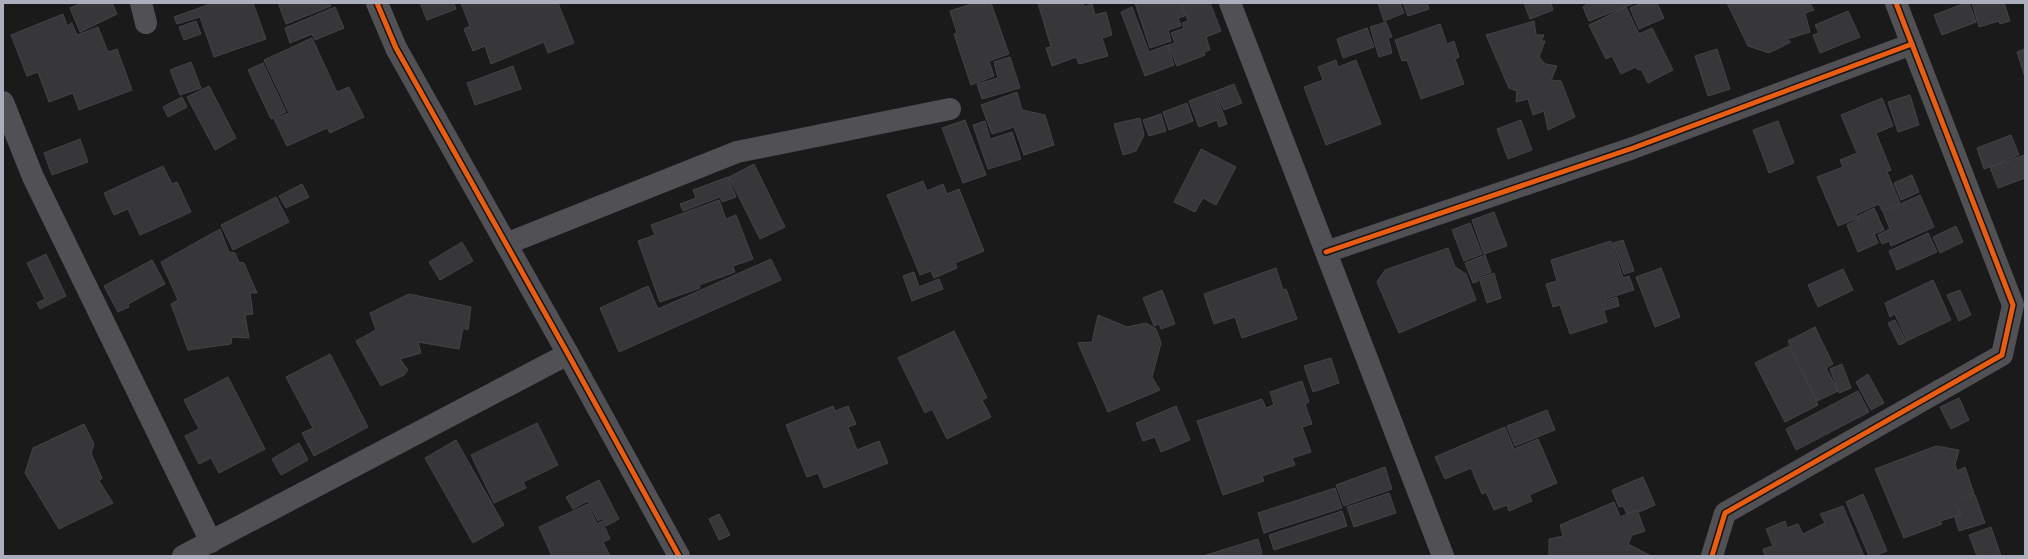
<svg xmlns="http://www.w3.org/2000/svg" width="2028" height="559" viewBox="0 0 2028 559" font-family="'Titillium Web',sans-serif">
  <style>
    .building { fill: #373739; stroke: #434447 }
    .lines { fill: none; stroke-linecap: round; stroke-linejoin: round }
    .street { stroke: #505055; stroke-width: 22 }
    .cycleway-casing { stroke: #151417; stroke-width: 8 }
    .cycleway { stroke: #e95d12; stroke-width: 5 }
  </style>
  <rect width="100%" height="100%" fill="#1a1a1b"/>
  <g class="building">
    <path d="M82,3h30l5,11 -37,18 -10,-24z"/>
    <path d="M213,3h40l13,36 -52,18 -14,-40 -23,7 -3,-7z"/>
    <path d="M278,3h51l2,3 -45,18z"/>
    <path d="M420,3h34l2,6 -29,11z"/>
    <path d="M461,3h97l16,40 -26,10 -4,-11 -53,22 -6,-18 -12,5 -9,-22 6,-3z"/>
    <path d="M974,3h17l18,51 -20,7 5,15 -23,9 -17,-51 3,-1 -7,-22z"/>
    <path d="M1038,3h45l1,4 8,-3 3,11 11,-3 6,23 -10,3 6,18 -29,8 -3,-7 -24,9 -6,-18 5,-1z"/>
    <path d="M1135,3h46l4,13 -7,2 3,8 -13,4 3,11 -21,7z"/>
    <path d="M1185,3h25l11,28 -15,6 4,13 -6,2 1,3 -28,11 -9,-21 7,-2 -4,-10 13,-5 -2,-5 6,-2 -6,-17z"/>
    <path d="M1378,3h22l4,10 -20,8z"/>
    <path d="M1403,3h24l2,6 -21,7z"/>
    <path d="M1524,3h27l2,7 -23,9z"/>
    <path d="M1589,3h46l-46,18 -6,-14z"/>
    <path d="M1642,3h15l7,15 -25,11 -9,-21z"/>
    <path d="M1727,3h83l4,7 -9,3 5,19 -23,7 4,3 -22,11 -21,-7z"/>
    <path d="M1965,3h4l7,19 -34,13 -8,-20z"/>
    <path d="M1972,3h32l6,18 -10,3 -1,-3 -20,6z"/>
    <path d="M335,7l9,21 -29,12 -3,-6 -22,9 -5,-15z"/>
    <path d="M1132,7l17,45 18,-7 7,20 -29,11 -24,-64z"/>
    <path d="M1626,7l13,27 13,-6 21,42 -25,13 -7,-14 -3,1 -2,-3 -15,7 -9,-18 -6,3 -17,-34z"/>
    <path d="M1848,11l12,26 -40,16 -7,-18 6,-2 -4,-8z"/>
    <path d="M63,14l4,12 5,-3 5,12 21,-8 10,25 9,-3 15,41 -53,20 -6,-17 -24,9 -11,-30 -11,4 -16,-41z"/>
    <path d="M196,21l5,13 -17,6 -5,-13z"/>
    <path d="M1534,21l2,14h8l-3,6h4l-6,16 6,7 12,2 -6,14 10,1 14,36 -27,13 -4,-19 -11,4 -5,-16 -12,3 1,-11 -8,-3 -23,-53z"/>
    <path d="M1386,22l6,15 -4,1 4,15 -13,4 -9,-30z"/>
    <path d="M1440,24l7,20 7,-3 5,16 -4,2 9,25 -43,15 -14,-39 -5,1 -7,-21z"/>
    <path d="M1367,28l7,19 -31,11 -6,-19z"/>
    <path d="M312,38l25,54 12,-5 15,30 -34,16 -3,-5 -40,18 -13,-27 15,-6 -25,-53z"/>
    <path d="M1717,49l13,40 -22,7 -13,-40z"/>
    <path d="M2025,49v28l-8,-25z"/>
    <path d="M1010,57l10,31 -38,11 -5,-15 21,-6 -4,-16z"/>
    <path d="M1336,60l2,7 18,-7 25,64 -55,21 -22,-58 19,-7 -5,-13z"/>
    <path d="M191,62l10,26 -21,7 -10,-25z"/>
    <path d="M263,63l23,49 -15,7 -23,-49z"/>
    <path d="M513,66l8,23 -46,16 -8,-22z"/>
    <path d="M1234,84l8,19 -18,7 -8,-19z"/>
    <path d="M209,86l27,52 -21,12 -28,-53z"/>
    <path d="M1215,91l12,33 -8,3 -2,-7 -18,7 -10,-26z"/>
    <path d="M1017,92l5,18 23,5 9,30 -30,10 -10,-28 -22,7 -11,-29z"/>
    <path d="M1910,95l9,30 -21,7 -10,-30z"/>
    <path d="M182,97l5,10 -19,10 -5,-10z"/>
    <path d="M1882,98l11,28 -17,7 15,37 -4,2 13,31 -18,8 -3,-7 -23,10 2,4 -20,8 -21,-49 26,-10 -3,-7 17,-7 -16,-38z"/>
    <path d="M1187,103l6,18 -24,9 -6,-18z"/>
    <path d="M1161,114l5,17 -17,5 -6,-16z"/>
    <path d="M1140,118l4,17 -8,16 -13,4 -9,-31z"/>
    <path d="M965,120l21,55 -23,8 -21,-55z"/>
    <path d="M1521,120l11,30 -24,9 -11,-30z"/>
    <path d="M985,121l5,18 22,-7 9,27 -33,10 -15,-44z"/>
    <path d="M1778,121l16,42 -25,10 -16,-43z"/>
    <path d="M2011,135l8,20 -35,14 -7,-21z"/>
    <path d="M80,139l8,23 -36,13 -8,-22z"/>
    <path d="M1201,149l35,18 -20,38 -13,-7 -8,14 -21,-10z"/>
    <path d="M2025,155v23l-27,10 -8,-21z"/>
    <path d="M754,164l31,63 -25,12 -31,-62z"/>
    <path d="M163,166l9,18 5,-2 14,30 -51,23 -12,-26 -14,6 -10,-22z"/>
    <path d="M1912,175l7,17 -18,8 -7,-17z"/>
    <path d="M728,177l8,20 -14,5 -2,-5 -37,14 -3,-7 16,-6 -3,-8z"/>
    <path d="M923,181l4,10 16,-7 4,10 12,-5 25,62 -29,12 2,5 -23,10 -3,-7 -11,4 -33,-80z"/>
    <path d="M302,184l7,13 -23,11 -7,-12z"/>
    <path d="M1920,195l14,32 -43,19 -2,-5 -7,3 -4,-9 12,-6 -7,-17z"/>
    <path d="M276,197l13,25 -56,28 -12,-25z"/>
    <path d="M719,200l7,19 10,-4 17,44 -20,7 2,6 -36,13 1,3 -40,14 -22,-61 17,-6 -4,-10z"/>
    <path d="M1874,208l10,22 -10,4 4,9 -20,9 -11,-27 12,-6 -1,-3z"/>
    <path d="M1494,212l13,34 -23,8 -12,-34z"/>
    <path d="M1470,223l12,31 -18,7 -12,-31z"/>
    <path d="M1956,226l7,16 -23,11 -7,-16z"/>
    <path d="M220,229l9,23 6,1 4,9 5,1 13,30h-7l3,21 -8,1 4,23 -17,-1 -1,7 -43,6 -17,-46 7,-4 -17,-38z"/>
    <path d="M1928,233l9,19 -40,18 -8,-19z"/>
    <path d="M1623,240l11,31 -10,3 -11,-31z"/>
    <path d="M1611,241l12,37 6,-2 5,14 -33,10 6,22 -37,12 -10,-29 -7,2 -7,-23 11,-3 -6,-21z"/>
    <path d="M462,242l11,19 -33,19 -11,-18z"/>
    <path d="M1448,248l7,19 11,7 10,26 -77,33 -22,-51 8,-12z"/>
    <path d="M46,254l20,42 -26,13 -3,-6 8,-4 -18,-36z"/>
    <path d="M1485,255l6,17 -14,5 1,4 -5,2 -8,-20z"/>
    <path d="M771,259l10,21 -162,72 -19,-44 48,-22 10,23z"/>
    <path d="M152,260l13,24 -37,20 1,3 -11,5 -14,-26z"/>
    <path d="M1276,268l7,22 3,-1 11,30 -55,19 -7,-21 -21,7 -10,-30z"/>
    <path d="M1661,268l19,49 -25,10 -19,-50z"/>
    <path d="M1843,269l10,21 -35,17 -10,-22z"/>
    <path d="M914,272l5,15 20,-8 4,10 -31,12 -9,-25z"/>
    <path d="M1494,273l7,25 -14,5 -8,-25z"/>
    <path d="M1933,280l18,40 -44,21 -12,-27 -5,3 -5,-14z"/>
    <path d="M1162,290l13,34 -14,5 -2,-5 -5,2 -11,-28z"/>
    <path d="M1960,290l11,25 -12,6 -12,-26z"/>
    <path d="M409,294l62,13 -3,23 -5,-2 -4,21 -41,-7 3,11 -21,6 8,11 -4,5 -23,11 -25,-45 20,-11 -6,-17z"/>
    <path d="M1617,297l2,9 -14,4 -2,-9z"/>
    <path d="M1098,315l29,12 19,-4 10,6 5,14 -9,34 8,13 -52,22 -30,-69 14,-1z"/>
    <path d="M1895,320l11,22 -7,3 -11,-22z"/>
    <path d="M1815,327l18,37 -7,4 12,23 -21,10 -29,-60z"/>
    <path d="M954,331l33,67 -5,2 9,17 -44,22 -15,-30 -7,4 -27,-55z"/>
    <path d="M1789,346l29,59 -33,17 -30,-59z"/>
    <path d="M330,354l38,73 -54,29 -12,-23 11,-5 -27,-51z"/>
    <path d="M1331,358l8,25 -26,9 -9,-26z"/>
    <path d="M1842,364l9,24 -12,5 -9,-24z"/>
    <path d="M1868,374l16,29 -13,7 -15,-28z"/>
    <path d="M228,377l37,72 -46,24 -8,-15 -12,6 -14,-28 14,-7 -15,-29z"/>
    <path d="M1302,381l7,21 -4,2 7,20 -10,3 9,25 -19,6 3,7 -33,11 2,5 -41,14 -26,-74 65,-22 4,9 8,-3 -4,-13z"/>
    <path d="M1858,391l11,21 -73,38 -10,-21z"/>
    <path d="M1959,398l10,22 -18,9 -11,-22z"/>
    <path d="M833,406l2,5 13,-5 8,18 -8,3 9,23 22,-9 9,22 -64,25 -6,-15 -11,4 -21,-52z"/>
    <path d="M1176,406l14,34 -29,12 -6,-15 -12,4 -7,-18z"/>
    <path d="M1547,410l8,20 -40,16 -8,-20z"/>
    <path d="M537,423l21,42 -35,17 3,6 -32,15 -23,-48z"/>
    <path d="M84,424l10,20 -3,9 11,25 -3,3 14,22 -54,26 -34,-56 8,-25z"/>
    <path d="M1505,427l9,22 24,-10 19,44 -28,12 3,6 -23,10 -2,-6 -13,5 -8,-18 -4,2 -11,-26 -26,11 -10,-22z"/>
    <path d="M456,440l48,85 -31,18 -48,-85z"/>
    <path d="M299,443l9,17 -27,15 -9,-16z"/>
    <path d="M1936,446l23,4 -4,15 2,6 8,-4 9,27 -20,6 6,15 -20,6 2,3 -38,14 -29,-69z"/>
    <path d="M1385,467l7,22 -48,17 -8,-21z"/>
    <path d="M1643,477l12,28 -16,7 -1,-3 -11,5 -4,-8 -4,1 -7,-17z"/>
    <path d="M599,480l20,39 -13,7 -4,-8 -4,3 -10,-20 -15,8 -7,-12z"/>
    <path d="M1335,488l7,20 -78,25 -6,-20z"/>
    <path d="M1389,493l7,20 -42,14 -7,-20z"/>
    <path d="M1863,494l24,57 -12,5h-6l-23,-54z"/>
    <path d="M1975,495l10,28 -26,8 -4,-13 6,-3 -5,-14z"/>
    <path d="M1614,502l6,15 17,-7 8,21 -13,4 -4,9 23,12h-102v-17l14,-3 -3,-11z"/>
    <path d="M588,504l9,20 5,-3 8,18 -7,3 7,14h-58l-13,-29z"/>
    <path d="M1843,506l21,50h-99l-2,-7 10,-3 -7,-17 19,-8 2,7 11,-4 5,10 22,-11 -5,-9z"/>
    <path d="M1342,511l5,15 -73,24 -5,-15z"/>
    <path d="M719,514l11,21 -11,5 -10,-21z"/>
    <path d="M1991,527l10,29h-24l-8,-21z"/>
    <path d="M1258,539l4,14 -1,3h-58z"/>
  </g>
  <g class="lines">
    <g class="street">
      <path d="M141,3l5,20"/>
      <path d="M377,3l19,45 172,306 111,202"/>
      <path d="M1230,3l213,553"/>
      <path d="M3,102l30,75 178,365"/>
      <path d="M506,244l231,-92 213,-43"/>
      <path d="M1326,252l307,-104 279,-104"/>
      <path d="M183,556l385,-202"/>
      <path d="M1712,556l13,-43 277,-158 11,-50 -117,-302"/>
    </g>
    <defs>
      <g id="cycleway">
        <path d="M377,3l19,45 172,306 111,202"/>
        <path d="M1326,252l307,-104 279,-104"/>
        <path d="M1712,556l13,-43 277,-158 11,-50 -117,-302"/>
      </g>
    </defs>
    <use href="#cycleway" class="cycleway-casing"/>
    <use href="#cycleway" class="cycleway"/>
  </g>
  <rect width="2028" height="559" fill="none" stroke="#abaebc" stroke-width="8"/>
</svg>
